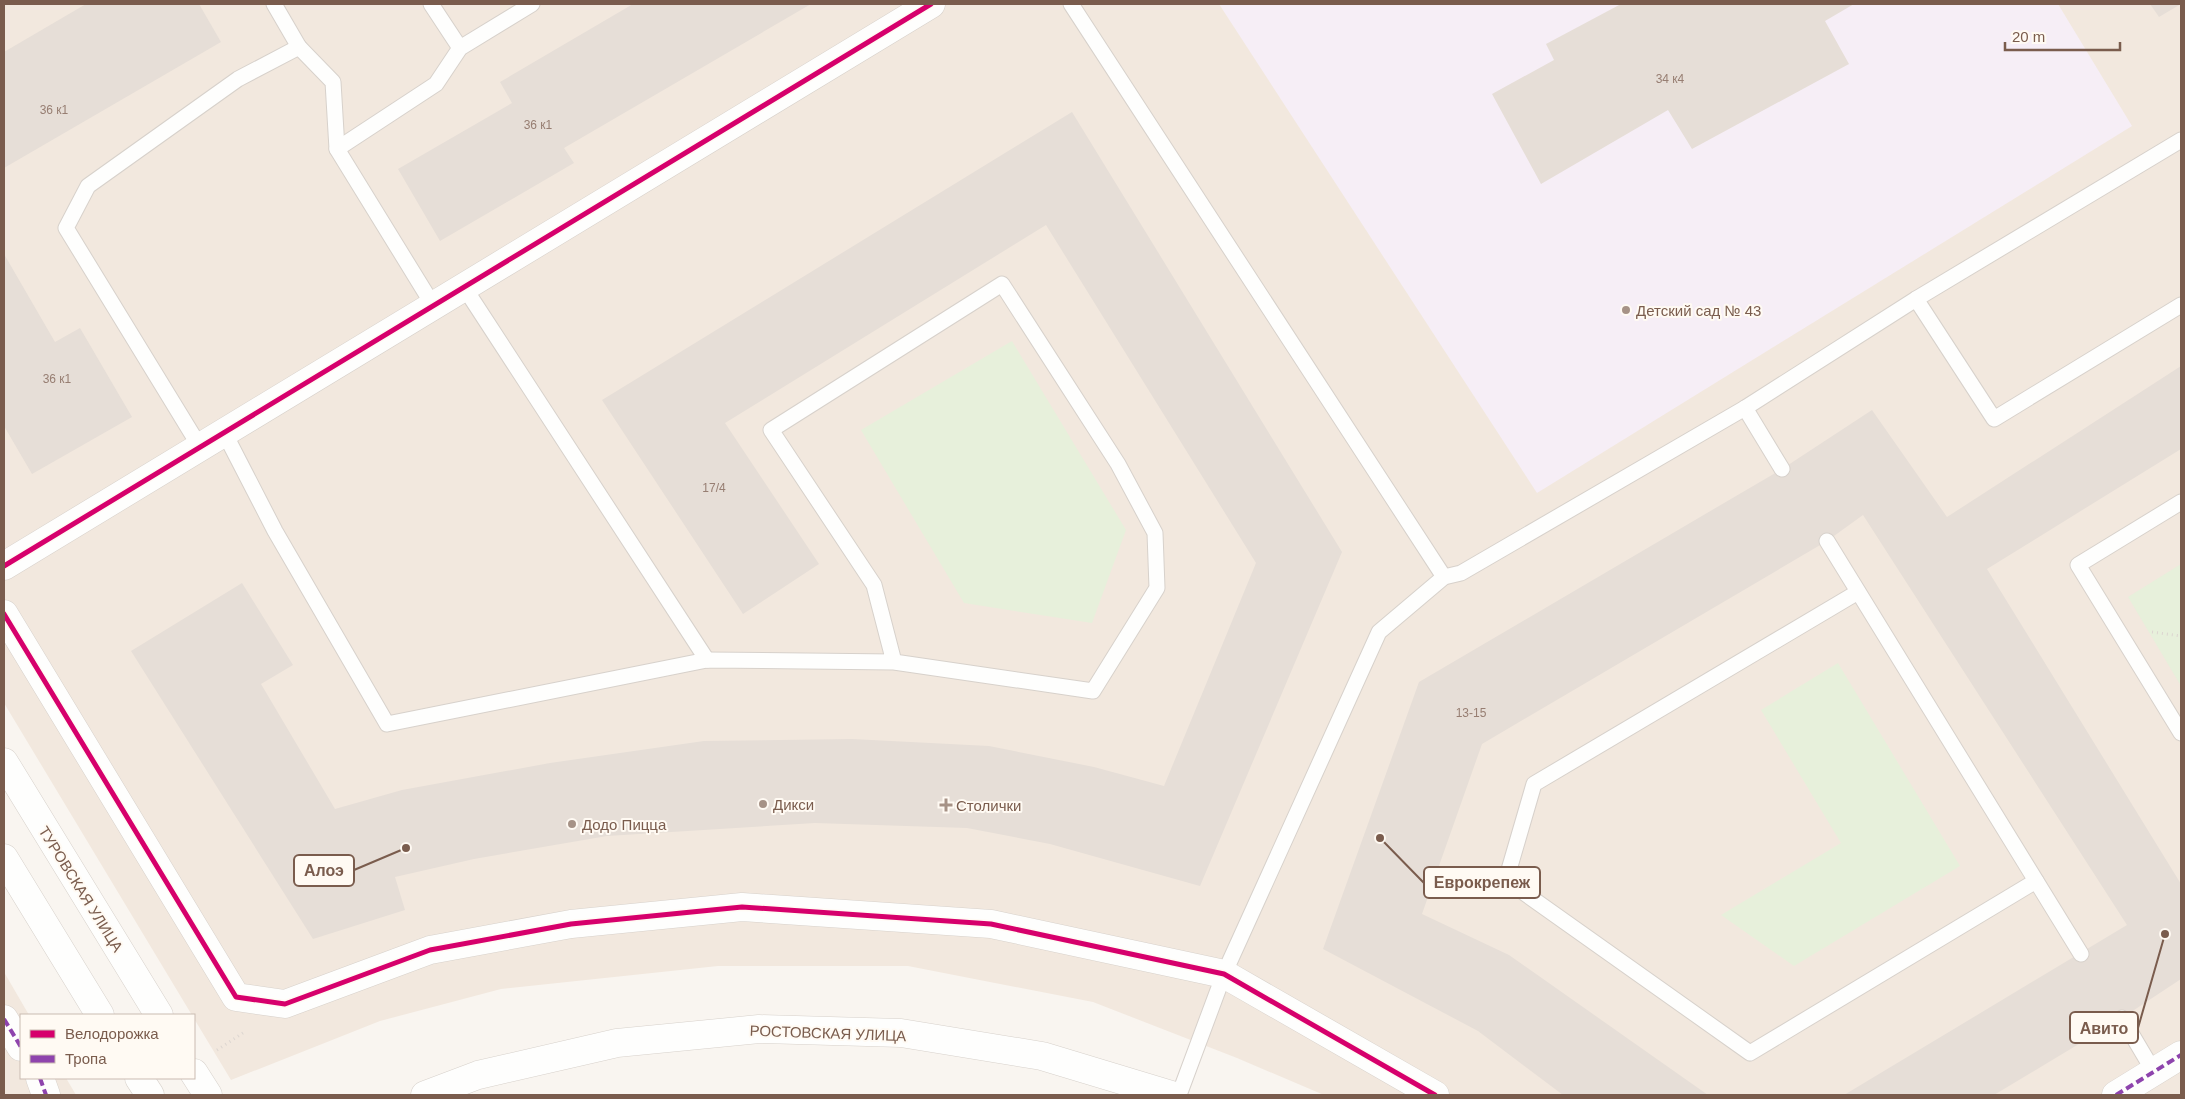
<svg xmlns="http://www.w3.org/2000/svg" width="2185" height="1099" viewBox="0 0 2185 1099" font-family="Arial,sans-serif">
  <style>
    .residential { fill: #f2e8de }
    .education { fill: #f6eef6 }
    .green { fill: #e7f0db }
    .building { fill: #e6ded7 }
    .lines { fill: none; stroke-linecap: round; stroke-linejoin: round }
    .service-casing { stroke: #d7d1cb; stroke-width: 17 }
    .minor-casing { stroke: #d7d1cb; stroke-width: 29 }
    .path { stroke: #dcd5d0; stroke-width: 3; stroke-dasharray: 1 4; stroke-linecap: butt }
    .service { stroke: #fefefd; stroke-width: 15 }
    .minor { stroke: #fefefd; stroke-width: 28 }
    .quiet { stroke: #8e44ad; stroke-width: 4; stroke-dasharray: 8 4; stroke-linecap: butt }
    .cycleway-casing { stroke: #fffaf3; stroke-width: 8 }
    .cycleway { stroke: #d6006c; stroke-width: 5 }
    .poi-dot { fill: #a69286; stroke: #fffaf3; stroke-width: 2 }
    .labels { text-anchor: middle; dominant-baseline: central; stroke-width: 4; stroke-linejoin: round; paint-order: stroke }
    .number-label { font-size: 12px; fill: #977e72 }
    .poi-label { font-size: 15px; fill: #7a5c4d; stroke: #fffaf3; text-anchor: start }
    .street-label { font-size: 15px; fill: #7a5c4d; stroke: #fffaf3 }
    .leader { fill: none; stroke: #7a5c4d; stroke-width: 2 }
    .callout-dot { fill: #7a5c4d; stroke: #fffaf3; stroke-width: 2 }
    .callout { fill: #fffaf3; stroke: #7a5c4d; stroke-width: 2 }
    .callout-label { font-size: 16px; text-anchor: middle; font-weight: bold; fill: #7a5c4d }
  </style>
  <rect width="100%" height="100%" fill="#f9f5f0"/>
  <g class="residential">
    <path d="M4,4h2177v1091h-857l-87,-37 -144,-56 -185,-36h-190l-217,23 -121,32 -149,59 -227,-377z"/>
    <path d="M4,972l25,43h-8v63h45l10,17h-72z"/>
  </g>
  <path class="education" d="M1219,4h839l74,122 -595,367z"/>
  <g class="green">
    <path d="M1012,341l114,189 -34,93 -128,-20 -103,-173z"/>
    <path d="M2181,564v122l-53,-89z"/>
    <path d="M1838,663l122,203 -166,100 -73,-51 120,-72 -80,-133z"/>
  </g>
  <g class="building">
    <path d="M86,4h113l22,38 -217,126v-116z"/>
    <path d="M633,4h178l-247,144 10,15 -134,78 -42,-72 114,-66 -12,-21z"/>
    <path d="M1621,4h233l-29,17 24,43 -157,85 -24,-39 -127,74 -49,-90 62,-34 -8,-16z"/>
    <path d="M2150,4h31l-22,13z"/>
    <path d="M1072,112l270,440 -142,334 -150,-42 -83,-16 -152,-5 -208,13 -133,23 -79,18 10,33 -92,29 -182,-288 111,-68 51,82 -32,19 74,125 67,-19 148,-27 154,-22 148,-2 137,7 105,21 70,19 92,-223 -210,-338 -321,198 94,141 -76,50 -141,-214z"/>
    <path d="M4,254l51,88 25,-14 52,89 -100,57 -28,-48z"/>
    <path d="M2181,366v83l-194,120 194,315v95l-59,39 -128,77h-150l283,-170 -264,-410 -36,26 -345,203 -60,170 87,41 199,140h-145l-85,-64 -155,-82 96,-267 363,-213 90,-59 75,107z"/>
  </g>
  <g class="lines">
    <defs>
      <g id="service">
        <path d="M274,4l25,43"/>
        <path d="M431,4l29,44"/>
        <path d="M1071,4l373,573"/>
        <path d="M337,149l99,-65 24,-36 72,-44"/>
        <path d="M464,287l243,373"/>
        <path d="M1916,299l78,120 187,-114"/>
        <path d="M1745,408l37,61"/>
        <path d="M224,432l51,99 112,193 320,-64 187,2 199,29 64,-103 -2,-55 -37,-69 -116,-180 -231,146 103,155 20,77"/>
        <path d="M200,447l-134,-219 22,-42 150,-107 61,-32 34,35 4,67 96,156"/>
        <path d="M2181,502l-103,63 103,168"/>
        <path d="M1827,541l254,413"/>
        <path d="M1858,592l-324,192 -28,96 244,173 286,-172"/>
        <path d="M2122,1018l32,54"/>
        <path d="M1179,1095l45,-121 155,-342 65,-55 17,-4 284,-165 171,-109 265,-159"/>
      </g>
      <g id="minor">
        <path d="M4,566l927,-562"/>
        <path d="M4,614l232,383 49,7 145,-54 141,-26 171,-17 249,17 233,50 211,121"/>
        <path d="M4,762l155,253"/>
        <path d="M4,858l96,157"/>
        <path d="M4,1019l17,28"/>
        <path d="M194,1073l14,22"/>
        <path d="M40,1078l6,17"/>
        <path d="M139,1078l11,17"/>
        <path d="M425,1095l53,-20 139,-32 142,-14 142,4 141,23 129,39"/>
        <path d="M2116,1095l65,-40"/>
      </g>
    </defs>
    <use href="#service" class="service-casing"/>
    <use href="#minor" class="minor-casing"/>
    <g class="path">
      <path d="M2152,632l29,4"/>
      <path d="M217,1050l26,-17"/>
    </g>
    <use href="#service" class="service"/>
    <use href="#minor" class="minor"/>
    <g class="quiet">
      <path d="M4,1019l17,28"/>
      <path d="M40,1078l6,17"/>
      <path d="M2116,1095l65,-40"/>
    </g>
    <defs>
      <g id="cycleway">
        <path d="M4,566l927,-562"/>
        <path d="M4,614l232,383 49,7 145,-54 141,-26 171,-17 249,17 233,50 211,121"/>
      </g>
    </defs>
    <use href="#cycleway" class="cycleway-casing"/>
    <use href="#cycleway" class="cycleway"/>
  </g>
  <g class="poi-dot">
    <circle cx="1626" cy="310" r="5"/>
    <circle cx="763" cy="804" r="5"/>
    <path d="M943.5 797.5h5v5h5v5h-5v5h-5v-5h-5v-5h5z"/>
    <circle cx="572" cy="824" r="5"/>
  </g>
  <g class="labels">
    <g class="number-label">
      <text x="1670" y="79">34 к4</text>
      <text x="54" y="110">36 к1</text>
      <text x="538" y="125">36 к1</text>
      <text x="57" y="379">36 к1</text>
      <text x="714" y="488">17/4</text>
      <text x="1471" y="713">13-15</text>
    </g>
    <g class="poi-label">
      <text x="1636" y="310">Детский сад № 43</text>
      <text x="773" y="804">Дикси</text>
      <text x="956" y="805">Столички</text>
      <text x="582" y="824">Додо Пицца</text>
    </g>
    <g class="street-label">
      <text transform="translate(81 889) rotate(58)">ТУРОВСКАЯ УЛИЦА</text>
      <text transform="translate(828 1033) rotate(2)">РОСТОВСКАЯ УЛИЦА</text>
    </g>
  </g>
  <path class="leader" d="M406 848L354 870M1380 838L1424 883M2165 934L2138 1028"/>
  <g class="callout-dot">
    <circle cx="406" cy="848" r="5"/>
    <circle cx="1380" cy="838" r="5"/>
    <circle cx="2165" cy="934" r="5"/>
  </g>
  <g class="callout">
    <rect x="294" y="855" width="60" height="31" rx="5"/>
    <rect x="1424" y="867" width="116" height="31" rx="5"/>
    <rect x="2070" y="1012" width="68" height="31" rx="5"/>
  </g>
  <g class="callout-label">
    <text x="324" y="876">Алоэ</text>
    <text x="1482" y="888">Еврокрепеж</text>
    <text x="2104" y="1034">Авито</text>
  </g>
  <rect width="2185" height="1099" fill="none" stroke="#7a5c4d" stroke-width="10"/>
  <rect x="20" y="1014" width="175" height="65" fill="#fffaf3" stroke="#cabbb1"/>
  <rect x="30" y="1030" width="25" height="8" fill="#d6006c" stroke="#cabbb1"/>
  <text x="65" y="1039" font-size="15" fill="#7a5c4d">Велодорожка</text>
  <rect x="30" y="1055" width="25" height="8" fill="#8e44ad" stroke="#cabbb1"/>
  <text x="65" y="1064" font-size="15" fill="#7a5c4d">Тропа</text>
  <path d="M2005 42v8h115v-8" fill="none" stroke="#7a5c4d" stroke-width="2.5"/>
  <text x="2012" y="42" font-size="15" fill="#7a5c4d" stroke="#fffaf3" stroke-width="4" paint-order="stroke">20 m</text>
</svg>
